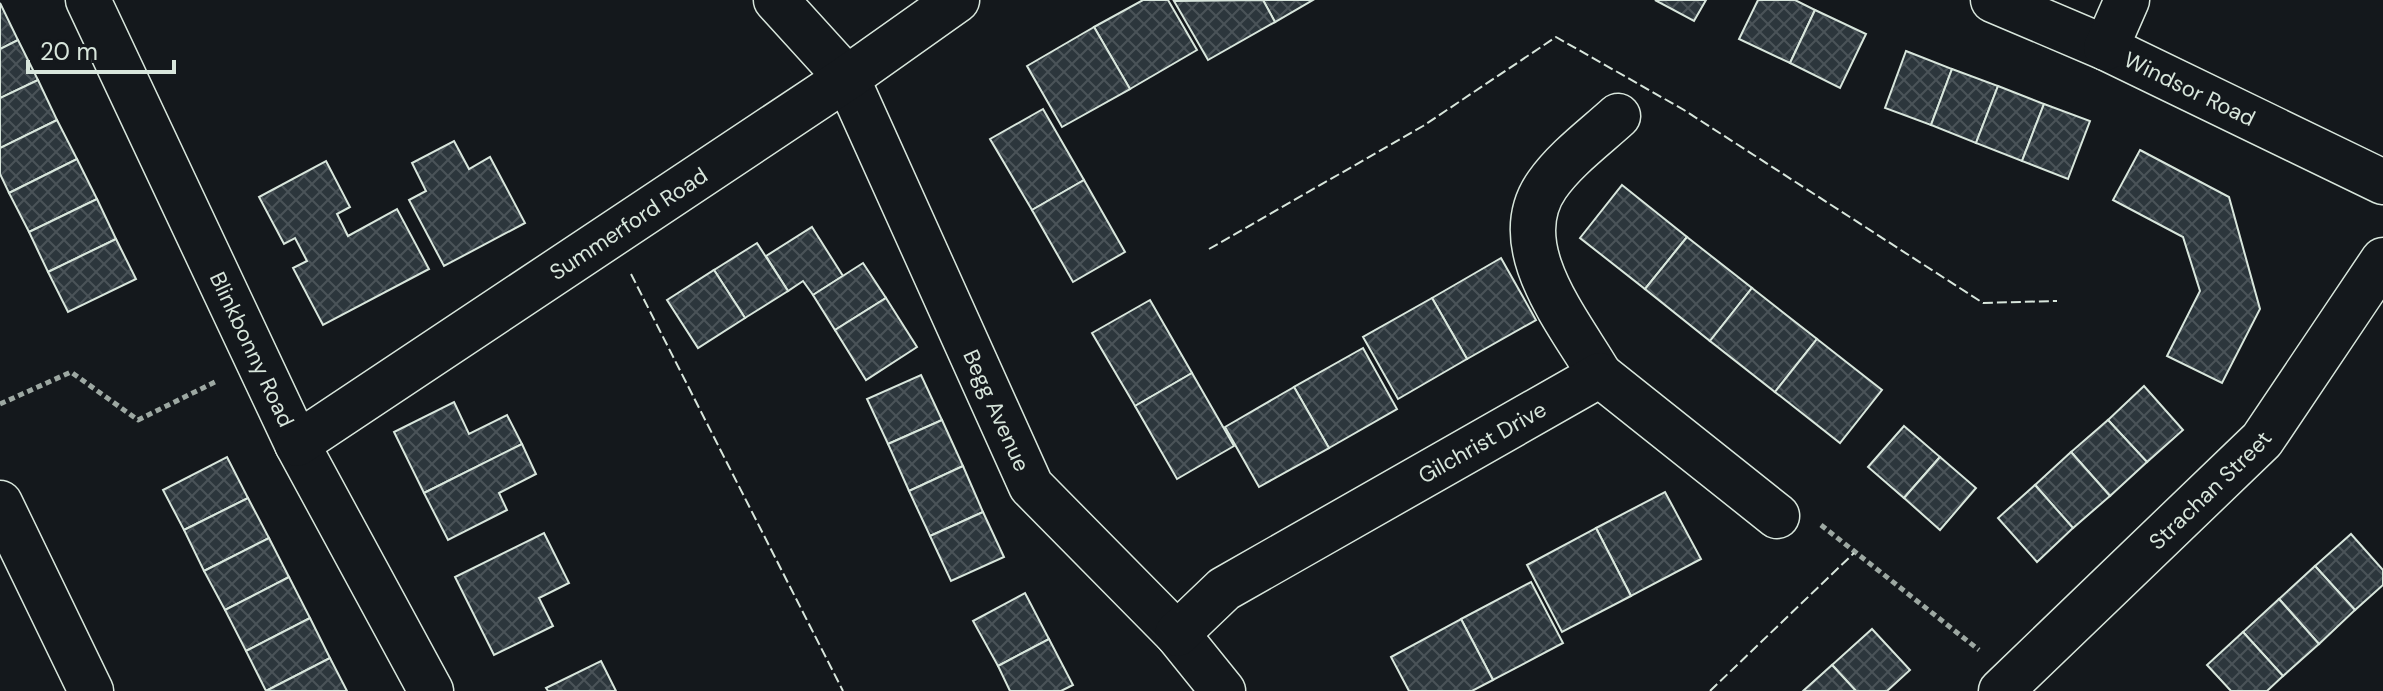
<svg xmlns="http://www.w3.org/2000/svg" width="2383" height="691" viewBox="0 0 2383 691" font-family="'DM Sans',sans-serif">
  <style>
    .building { fill: url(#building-cross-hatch); stroke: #d8e6dc; stroke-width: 2 }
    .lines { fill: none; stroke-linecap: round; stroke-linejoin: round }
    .minor-casing { stroke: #d8e6dc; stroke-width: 47 }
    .path { stroke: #9da8a2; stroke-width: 5; stroke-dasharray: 6 4; stroke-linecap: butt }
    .minor { stroke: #14181c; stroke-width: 44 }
    .fence { stroke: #d8e6dc; stroke-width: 2; stroke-dasharray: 10 4; stroke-linecap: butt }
    .labels { text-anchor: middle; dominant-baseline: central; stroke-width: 6; stroke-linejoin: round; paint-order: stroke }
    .street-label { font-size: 22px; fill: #d8e6dc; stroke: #14181c }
  </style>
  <defs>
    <pattern id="building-cross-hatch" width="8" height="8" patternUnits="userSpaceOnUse" patternTransform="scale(2)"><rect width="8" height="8" fill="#2c363c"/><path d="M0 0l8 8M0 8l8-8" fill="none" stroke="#4a5358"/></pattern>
  </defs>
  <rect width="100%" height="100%" fill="#14181c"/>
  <g class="building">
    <path d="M1143,0h25l29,50 -67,39 -36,-62z"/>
    <path d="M1263,0h50l-38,22z"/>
    <path d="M1263,0l12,22 -67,38 -34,-59z"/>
    <path d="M1655,0h51l-12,21z"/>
    <path d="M1758,0h37l20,10 -25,53 -51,-24z"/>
    <path d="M0,3l18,37 -18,9z"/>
    <path d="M1815,10l51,24 -26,54 -50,-25z"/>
    <path d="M1094,27l36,62 -68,38 -35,-61z"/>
    <path d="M18,40l20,40 -38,18v-49z"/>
    <path d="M1906,51l46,18 -21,56 -46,-17z"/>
    <path d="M1952,69l46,17 -22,57 -45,-18z"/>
    <path d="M38,80l19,40 -57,28v-50z"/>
    <path d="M1998,86l46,18 -22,57 -46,-18z"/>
    <path d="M2044,104l46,17 -22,58 -46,-18z"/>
    <path d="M1043,109l41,71 -52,30 -42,-71z"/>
    <path d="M57,120l20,39 -68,34 -9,-19v-26z"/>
    <path d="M454,141l15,28 21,-12 35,66 -81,43 -35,-66 17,-9 -14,-28z"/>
    <path d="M2140,150l89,47 31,112 -38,74 -55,-27 33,-65 -17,-54 -70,-37z"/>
    <path d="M77,159l20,40 -68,33 -20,-39z"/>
    <path d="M326,161l24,46 -13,7 11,22 49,-27 32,60 -106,56 -30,-57 14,-7 -12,-23 -11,6 -25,-47z"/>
    <path d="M1084,180l41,72 -52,30 -41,-72z"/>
    <path d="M1622,185l65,52 -42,52 -65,-51z"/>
    <path d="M97,199l19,40 -68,33 -19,-40z"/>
    <path d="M812,227l31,49 -30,19 -10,-14 -15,10 -22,-35z"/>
    <path d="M1687,237l65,51 -42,53 -65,-52z"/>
    <path d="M116,239l20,40 -68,33 -20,-40z"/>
    <path d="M757,243l31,48 -43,27 -31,-48z"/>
    <path d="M1501,258l35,62 -69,39 -35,-61z"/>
    <path d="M863,263l23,35 -51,32 -22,-35z"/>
    <path d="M714,270l31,48 -47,30 -31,-48z"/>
    <path d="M1752,288l65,51 -42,53 -65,-51z"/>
    <path d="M886,298l31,49 -51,33 -31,-50z"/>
    <path d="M1432,298l35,61 -69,40 -35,-62z"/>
    <path d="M1150,300l42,73 -57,33 -43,-73z"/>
    <path d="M1817,339l65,51 -42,53 -65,-51z"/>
    <path d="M1363,348l34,61 -68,39 -35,-61z"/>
    <path d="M1192,373l42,73 -57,33 -42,-73z"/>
    <path d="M921,375l21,45 -54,24 -21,-45z"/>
    <path d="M2144,386l39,44 -36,32 -39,-42z"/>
    <path d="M1294,387l35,61 -70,39 -34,-60z"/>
    <path d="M454,402l15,32 38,-19 15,29 -98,49 -30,-61z"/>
    <path d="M942,420l21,46 -54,25 -21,-47z"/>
    <path d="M2108,420l39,42 -37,34 -39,-44z"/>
    <path d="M1904,426l36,31 -36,41 -36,-31z"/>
    <path d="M522,444l14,30 -37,19 8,17 -59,30 -24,-47z"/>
    <path d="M2071,452l39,44 -37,32 -38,-43z"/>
    <path d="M227,457l21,41 -64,32 -21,-40z"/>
    <path d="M1940,457l36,31 -36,42 -36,-32z"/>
    <path d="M963,466l20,46 -53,24 -21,-45z"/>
    <path d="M2035,485l38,43 -36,34 -39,-44z"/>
    <path d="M1665,492l36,67 -70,37 -35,-68z"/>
    <path d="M248,498l21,40 -65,33 -20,-41z"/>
    <path d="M983,512l21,45 -53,24 -21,-45z"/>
    <path d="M1596,528l35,68 -69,36 -35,-67z"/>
    <path d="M544,533l25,50 -30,15 14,28 -59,29 -39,-78z"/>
    <path d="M2351,534l32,36v15l-28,25 -40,-44z"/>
    <path d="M269,538l20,39 -64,33 -21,-39z"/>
    <path d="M2315,566l40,44 -36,34 -40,-45z"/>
    <path d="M289,577l21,41 -64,33 -21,-41z"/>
    <path d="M1531,582l32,61 -70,37 -32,-61z"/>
    <path d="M1025,593l24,46 -51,27 -25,-45z"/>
    <path d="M2279,599l40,45 -36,32 -40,-44z"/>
    <path d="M310,618l20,40 -64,33 -20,-40z"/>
    <path d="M1461,619l32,61 -21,11h-63l-18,-34z"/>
    <path d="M1872,629l38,41 -23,21h-31l-24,-26z"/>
    <path d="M2243,632l40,44 -16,15h-36l-24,-26z"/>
    <path d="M1049,639l24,46 -12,6h-51l-12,-25z"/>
    <path d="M330,658l17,33h-81z"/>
    <path d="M601,661l15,30h-68l-2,-3z"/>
    <path d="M1832,665l24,26h-53z"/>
  </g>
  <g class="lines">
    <defs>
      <g id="minor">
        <path id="s1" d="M88,0l209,444 134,247"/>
        <path id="s2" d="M776,0l71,78 184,408 146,148 46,57"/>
        <path id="s3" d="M1993,0l113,48 277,134"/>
        <path d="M2106,48l21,-48"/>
        <path d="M1600,375c-30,-52 -96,-129 -53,-190 18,-26 48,-48 71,-69"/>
        <path id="s4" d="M297,444l550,-366 110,-78"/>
        <path d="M0,503l91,188"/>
        <path id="s5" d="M1177,634l47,-45 376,-214 177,141"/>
        <path id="s6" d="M2001,691l261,-251 121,-180"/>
      </g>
    </defs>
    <use href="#minor" class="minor-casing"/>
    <g class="path">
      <path d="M0,404l71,-32 67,48 79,-39"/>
      <path d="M1821,525l158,125"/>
    </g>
    <use href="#minor" class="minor"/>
    <g class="fence">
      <path d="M1209,249l214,-123 133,-89 128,73 299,193 74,-2"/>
      <path d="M631,274l212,417"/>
      <path d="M1710,691l144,-138"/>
    </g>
  </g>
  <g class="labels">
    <g class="street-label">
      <text stroke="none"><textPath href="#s3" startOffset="216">Windsor Road</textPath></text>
      <text stroke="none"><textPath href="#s4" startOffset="398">Summerford Road</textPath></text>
      <text stroke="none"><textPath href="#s1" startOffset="386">Blinkbonny Road</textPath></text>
      <text stroke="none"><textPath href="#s2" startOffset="470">Begg Avenue</textPath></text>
      <text stroke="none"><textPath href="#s5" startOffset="362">Gilchrist Drive</textPath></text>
      <text stroke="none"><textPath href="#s6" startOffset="290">Strachan Street</textPath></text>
    </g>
  </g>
  <path d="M28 60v12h146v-12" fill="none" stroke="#d8e6dc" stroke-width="4"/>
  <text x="40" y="60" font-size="24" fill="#d8e6dc" stroke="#14181c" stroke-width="6" paint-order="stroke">20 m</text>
</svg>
